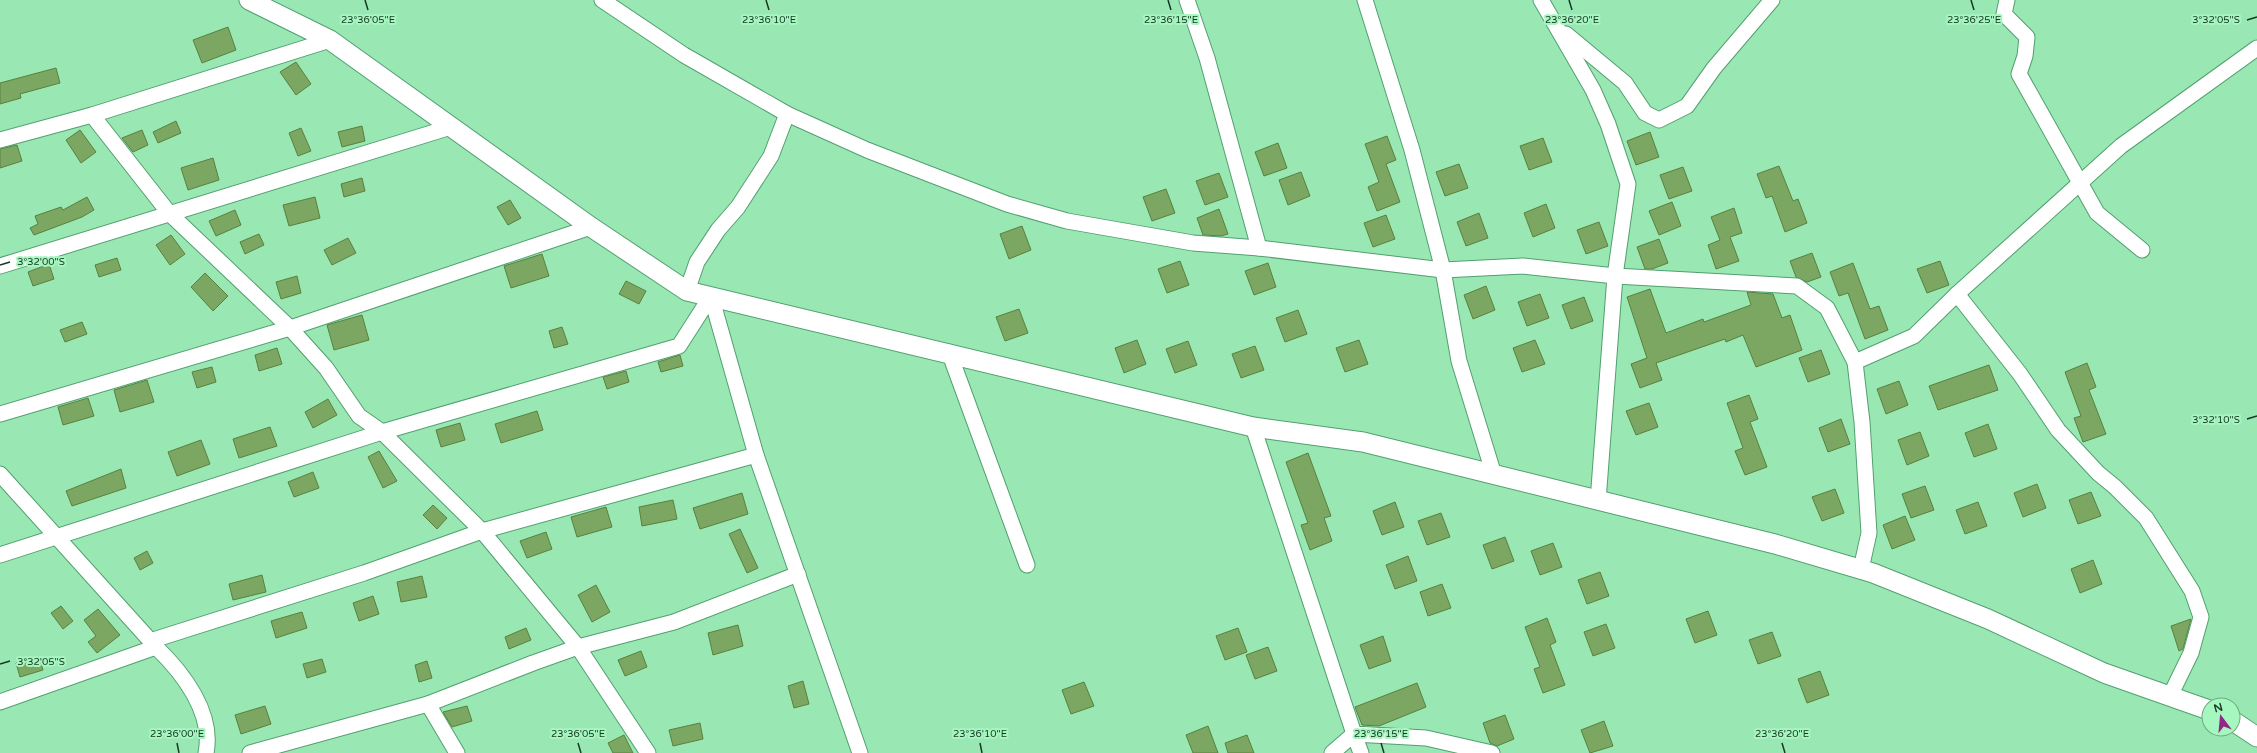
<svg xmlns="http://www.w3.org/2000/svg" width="2257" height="753" viewBox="0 0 2257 753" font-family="'Varela Round',sans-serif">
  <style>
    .building { fill: #7ca762; stroke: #58813d }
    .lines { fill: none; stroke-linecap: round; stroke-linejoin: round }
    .minor-casing { stroke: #51a06f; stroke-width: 17 }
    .tertiary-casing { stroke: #51a06f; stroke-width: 21 }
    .minor { stroke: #fff; stroke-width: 15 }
    .tertiary { stroke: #fff; stroke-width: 19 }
    .ticks { fill: none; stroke: #173823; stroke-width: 1.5 }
    .ticks-label { font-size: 10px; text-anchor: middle; fill: #173823; stroke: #a6f6c0; stroke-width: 4; stroke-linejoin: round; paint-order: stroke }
  </style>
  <rect width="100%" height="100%" fill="#99e8b4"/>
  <g class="building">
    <path d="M228,27l8,23 -34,13 -9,-23z"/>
    <path d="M296,62l15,22 -15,11 -16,-23z"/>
    <path d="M56,68l4,15 -40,11 1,4 -21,6v-21z"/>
    <path d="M176,121l5,12 -23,10 -5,-11z"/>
    <path d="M362,126l3,15 -23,6 -4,-15z"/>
    <path d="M301,128l10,23 -13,5 -9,-23z"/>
    <path d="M80,130l16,22 -15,11 -15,-23z"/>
    <path d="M142,130l6,15 -15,7 -11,-14z"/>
    <path d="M1650,132l9,25 -23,8 -9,-24z"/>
    <path d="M1387,136l9,24 -10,4 14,38 -23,9 -9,-24 11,-5 -14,-38z"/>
    <path d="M1543,138l9,24 -23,8 -9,-24z"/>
    <path d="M1278,143l9,25 -23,8 -9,-24z"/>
    <path d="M17,145l5,16 -22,7v-19z"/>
    <path d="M213,158l6,22 -31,10 -7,-22z"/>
    <path d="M1459,164l9,24 -23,8 -9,-24z"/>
    <path d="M1779,166l14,35 5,-2 9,24 -22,9 -13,-36 -6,2 -9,-24z"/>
    <path d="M1683,167l9,24 -23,8 -9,-24z"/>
    <path d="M1301,172l9,24 -22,9 -9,-25z"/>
    <path d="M1219,173l9,24 -23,8 -9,-24z"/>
    <path d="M362,178l3,13 -21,6 -3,-13z"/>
    <path d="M1166,189l9,24 -23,8 -9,-24z"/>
    <path d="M87,197l7,13 -12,7 -48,18 -4,-7 8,-4 -3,-8 26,-9 2,3z"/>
    <path d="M315,197l5,21 -31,8 -6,-21z"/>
    <path d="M510,200l11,18 -13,7 -11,-18z"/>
    <path d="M1672,202l9,24 -22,9 -10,-24z"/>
    <path d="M1546,204l9,24 -22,9 -9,-24z"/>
    <path d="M1734,208l8,25 -12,4 9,24 -23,8 -8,-24 12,-5 -9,-23z"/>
    <path d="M1219,209l9,25 -7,2 -18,-1 -6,-17z"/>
    <path d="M235,210l6,15 -25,11 -7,-15z"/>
    <path d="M1479,213l9,25 -22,8 -9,-24z"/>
    <path d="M1386,215l9,24 -22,8 -9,-24z"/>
    <path d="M1599,222l9,24 -22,8 -9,-24z"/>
    <path d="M1022,226l9,24 -22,9 -9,-25z"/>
    <path d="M259,234l5,11 -19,9 -5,-12z"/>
    <path d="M171,235l14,19 -15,11 -14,-20z"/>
    <path d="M348,238l8,15 -24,12 -8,-15z"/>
    <path d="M1659,239l9,24 -16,6h-7l-8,-22z"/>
    <path d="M1812,253l9,24 -14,5 -11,-5 -6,-16z"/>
    <path d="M542,254l7,22 -38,12 -7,-22z"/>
    <path d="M117,258l4,12 -22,7 -4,-12z"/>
    <path d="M1180,261l9,24 -22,8 -9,-24z"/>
    <path d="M1940,261l9,24 -22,8 -10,-24z"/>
    <path d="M1268,263l8,24 -22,8 -9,-24z"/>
    <path d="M1853,263l17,46 9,-3 9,24 -23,9 -17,-46 -9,3 -9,-24z"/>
    <path d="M49,264l5,15 -21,7 -5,-14z"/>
    <path d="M205,273l23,23 -15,15 -22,-24z"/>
    <path d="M297,276l4,17 -20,6 -5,-17z"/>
    <path d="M626,281l20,10 -7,13 -20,-10z"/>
    <path d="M1486,286l9,24 -22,9 -9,-24z"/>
    <path d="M1650,289l16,44 37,-14 1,3 47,-17 -4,-13 26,2 9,24 8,-3 12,35 -46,17 -13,-32 -17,7 -1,-3 -69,24 6,17 -22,8 -9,-24 16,-6 -20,-61z"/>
    <path d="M1540,294l9,24 -22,8 -9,-24z"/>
    <path d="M1584,297l9,24 -22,8 -9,-24z"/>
    <path d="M1019,309l9,24 -23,8 -9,-24z"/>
    <path d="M1298,310l9,24 -22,8 -9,-24z"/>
    <path d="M362,315l7,25 -35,10 -7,-25z"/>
    <path d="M82,322l5,12 -22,8 -5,-12z"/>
    <path d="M562,327l6,17 -14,4 -5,-17z"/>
    <path d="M1137,340l9,24 -22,9 -9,-25z"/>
    <path d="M1359,340l9,24 -23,8 -9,-24z"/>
    <path d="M1535,340l10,24 -23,8 -9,-24z"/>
    <path d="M1188,341l9,24 -22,8 -9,-24z"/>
    <path d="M1255,346l9,24 -23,8 -9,-24z"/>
    <path d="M277,348l5,16 -23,7 -4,-16z"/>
    <path d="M1821,350l9,24 -22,8 -9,-24z"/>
    <path d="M680,355l3,11 -22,6 -3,-10z"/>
    <path d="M2087,363l9,24 -7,3 17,44 -23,8 -9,-24 7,-2 -16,-44z"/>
    <path d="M1989,365l9,25 -60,20 -9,-24z"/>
    <path d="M212,367l4,15 -19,6 -5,-16z"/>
    <path d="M626,371l3,11 -22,7 -4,-12z"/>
    <path d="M147,380l7,22 -34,10 -6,-22z"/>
    <path d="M1899,381l9,24 -22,9 -9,-25z"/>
    <path d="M1749,395l9,24 -8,3 17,45 -22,8 -10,-24 8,-3 -16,-45z"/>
    <path d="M88,398l6,18 -31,9 -5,-18z"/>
    <path d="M328,399l9,16 -24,13 -8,-16z"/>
    <path d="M1649,403l9,24 -22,8 -10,-24z"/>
    <path d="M537,411l6,19 -42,13 -6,-19z"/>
    <path d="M1841,419l9,25 -22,8 -9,-24z"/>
    <path d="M460,423l5,17 -24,7 -5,-17z"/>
    <path d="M1988,424l9,25 -23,8 -9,-24z"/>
    <path d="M270,427l7,19 -38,12 -6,-19z"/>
    <path d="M1920,432l9,24 -22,9 -9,-25z"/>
    <path d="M201,440l9,24 -33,12 -9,-24z"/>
    <path d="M379,451l18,30 -14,7 -15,-31z"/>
    <path d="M1308,453l23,63 -7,2 8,23 -22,9 -9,-25 7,-2 -22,-61z"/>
    <path d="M121,469l5,19 -54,18 -6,-15z"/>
    <path d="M313,472l6,16 -25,9 -6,-15z"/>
    <path d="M2037,484l9,24 -23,9 -9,-24z"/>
    <path d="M1925,486l9,24 -23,8 -9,-24z"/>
    <path d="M1835,489l9,24 -22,8 -10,-24z"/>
    <path d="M2091,492l10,24 -23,8 -9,-24z"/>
    <path d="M742,493l6,21 -48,15 -7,-21z"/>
    <path d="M673,500l4,19 -35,7 -3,-19z"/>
    <path d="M1395,502l9,25 -22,8 -9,-24z"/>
    <path d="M1978,502l9,24 -22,8 -9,-24z"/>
    <path d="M433,505l14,13 -10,11 -14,-14z"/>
    <path d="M606,507l6,20 -35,10 -6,-20z"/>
    <path d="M1441,513l9,24 -23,8 -9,-24z"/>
    <path d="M1905,516l10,24 -23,9 -9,-24z"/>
    <path d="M740,529l18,39 -11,5 -18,-39z"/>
    <path d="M546,532l6,17 -25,9 -7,-17z"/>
    <path d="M1505,537l9,24 -22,8 -9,-24z"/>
    <path d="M1553,543l9,24 -22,8 -9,-24z"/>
    <path d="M147,551l6,12 -13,7 -6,-12z"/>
    <path d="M1408,556l9,25 -22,8 -9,-24z"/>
    <path d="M2093,560l9,24 -22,9 -9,-24z"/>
    <path d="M1600,572l9,24 -22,8 -9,-24z"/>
    <path d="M262,575l4,17 -33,8 -4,-16z"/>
    <path d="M422,576l5,21 -26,5 -4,-20z"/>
    <path d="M1442,584l9,24 -23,8 -8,-24z"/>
    <path d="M596,585l14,27 -18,10 -14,-27z"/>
    <path d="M373,596l6,18 -20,7 -6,-18z"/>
    <path d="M61,606l12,15 -10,8 -12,-16z"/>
    <path d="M98,609l22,26 -23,18 -9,-11 8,-6 -12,-16z"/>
    <path d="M1708,611l9,24 -22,8 -9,-24z"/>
    <path d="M302,612l5,16 -31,10 -5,-17z"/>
    <path d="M1547,618l9,24 -6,3 15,40 -22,8 -9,-24 6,-2 -15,-40z"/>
    <path d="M2191,619l-8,30 -4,2 -8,-25z"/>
    <path d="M1606,624l9,24 -22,8 -9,-24z"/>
    <path d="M738,625l5,21 -30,9 -5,-22z"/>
    <path d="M526,628l5,12 -22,9 -4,-12z"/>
    <path d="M1238,628l9,24 -22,8 -9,-24z"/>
    <path d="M1772,632l9,24 -23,8 -9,-24z"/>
    <path d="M1383,636l8,25 -22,8 -9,-24z"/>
    <path d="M1268,647l9,24 -22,8 -9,-24z"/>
    <path d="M641,651l6,16 -22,9 -7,-16z"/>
    <path d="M39,657l4,13 -23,7 -4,-14z"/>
    <path d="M322,659l4,13 -19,6 -4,-14z"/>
    <path d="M427,661l5,17 -13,4 -4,-17z"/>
    <path d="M1820,671l9,24 -22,8 -9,-24z"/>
    <path d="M803,681l6,23 -15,4 -6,-22z"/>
    <path d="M1084,682l10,24 -23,8 -9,-24z"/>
    <path d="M1417,683l9,24 -47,19 -17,-1 -7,-18z"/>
    <path d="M265,706l6,18 -30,10 -6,-19z"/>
    <path d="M467,706l5,15 -20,6 -9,-15z"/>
    <path d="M1505,715l9,24 -17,7 -7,-3 -7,-20z"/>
    <path d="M1604,721l9,25 -23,7 -9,-23z"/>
    <path d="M700,723l3,16 -30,7 -4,-16z"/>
    <path d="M1208,726l10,27h-25l-7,-18z"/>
    <path d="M624,735l9,18h-20l-5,-10z"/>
    <path d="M1247,735l7,18h-26l-3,-10z"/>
  </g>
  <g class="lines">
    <defs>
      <g id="minor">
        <path d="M602,0l82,55 103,59 80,36 140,54 60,17 126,22 66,5 184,22 80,-4 92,10 182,10 30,22 28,54 59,-26 43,-42 164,-148 136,-98"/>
        <path d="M1187,0l20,58 52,190"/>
        <path d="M1365,0l47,150 31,120 16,91 35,114"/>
        <path d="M1541,0l52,90 15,34 20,60 -13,92 -17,225"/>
        <path d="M2007,0l-3,14 23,23 -2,19 -6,18 78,139 45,37"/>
        <path d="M1566,34l59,49 20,30 14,7 28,-14 27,-38 58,-68"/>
        <path d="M92,115l77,98 121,115 36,40 33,48 23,16 100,99 96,116 70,106"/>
        <path d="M0,140l92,-25 238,-75"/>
        <path d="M0,266l451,-139"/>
        <path d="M687,291l10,-29 21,-32 20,-23 33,-51 16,-42"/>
        <path d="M1957,294l63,80 38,56 40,43 17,14 31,31 46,73 9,26 -10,36 -21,43"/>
        <path d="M711,296l45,159 104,298"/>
        <path d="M949,352l78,213"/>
        <path d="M1855,362l7,60 7,111 -8,36"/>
        <path d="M0,414l290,-86 301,-101"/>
        <path d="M1253,427l101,307 72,4 66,15"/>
        <path d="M0,474l156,173c27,26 58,66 50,106"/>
        <path d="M0,555l382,-123 297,-86 32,-50"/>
        <path d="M150,641l214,-68 118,-42 274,-76"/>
        <path d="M0,702l156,-55"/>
        <path d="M428,704l29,49"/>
        <path d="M250,753l178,-49 105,-41 45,-16 96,-25 124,-48"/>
        <path d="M1332,753l22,-19 7,19"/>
      </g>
      <g id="tertiary">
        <path d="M249,0l81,40 261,187 96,64 566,136 110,15 412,102 98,29 115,46 116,54 105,37"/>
        <path d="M2233,721l24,16"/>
      </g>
    </defs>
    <use href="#minor" class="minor-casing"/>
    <use href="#tertiary" class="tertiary-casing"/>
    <use href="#minor" class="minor"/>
    <use href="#tertiary" class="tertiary"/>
  </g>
  <path class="ticks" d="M365,0l3,10M766,0l3,10M1168,0l3,10M1569,0l3,10M1971,0l3,10M2247,20l10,-3M0,265l10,-3M2247,419l10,-3M0,664l10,-3M177,743l2,10M578,743l3,10M980,743l2,10M1381,743l3,10M1782,743l3,10"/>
  <g class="ticks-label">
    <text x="368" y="23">23°36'05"E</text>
    <text x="769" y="23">23°36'10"E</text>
    <text x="1171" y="23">23°36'15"E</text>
    <text x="1572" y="23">23°36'20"E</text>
    <text x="1974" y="23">23°36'25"E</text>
    <text x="2216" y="23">3°32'05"S</text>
    <text x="41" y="265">3°32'00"S</text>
    <text x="2216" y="423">3°32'10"S</text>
    <text x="41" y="665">3°32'05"S</text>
    <text x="177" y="737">23°36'00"E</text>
    <text x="578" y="737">23°36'05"E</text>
    <text x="980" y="737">23°36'10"E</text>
    <text x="1381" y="737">23°36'15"E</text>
    <text x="1782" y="737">23°36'20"E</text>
  </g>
  <g transform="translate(2221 717) rotate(344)"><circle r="19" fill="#a6f6c0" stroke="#6daa81"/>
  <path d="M0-3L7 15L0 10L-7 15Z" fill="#952585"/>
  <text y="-6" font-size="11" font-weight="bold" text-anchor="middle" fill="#173823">N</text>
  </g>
</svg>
